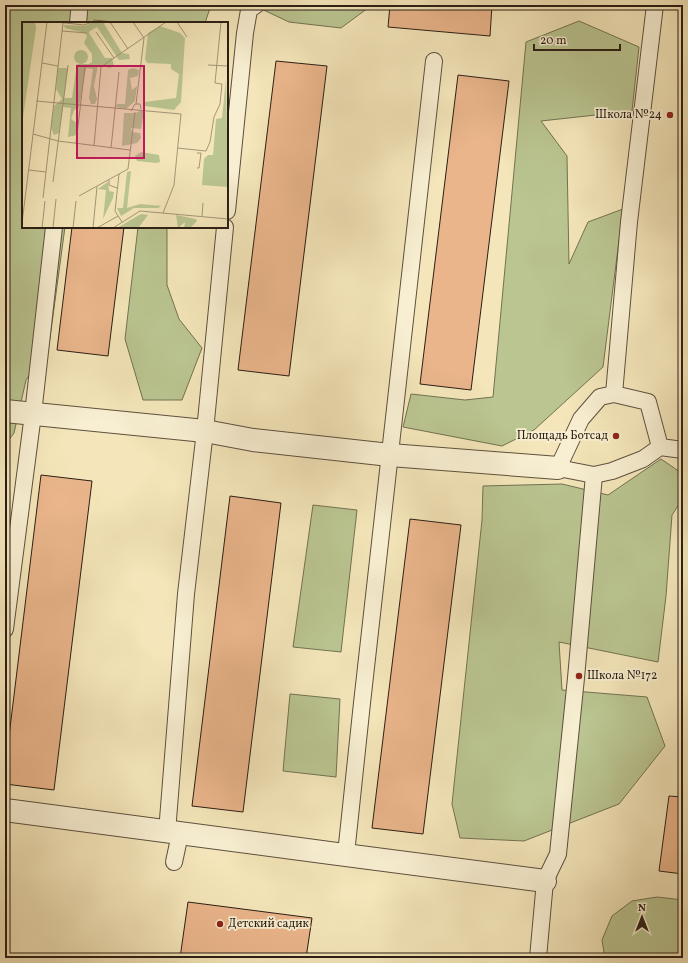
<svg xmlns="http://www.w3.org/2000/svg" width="688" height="963" viewBox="0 0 688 963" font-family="Vollkorn,serif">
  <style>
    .green { fill: #bac591; stroke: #727252 }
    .building { fill: #eab58b; stroke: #2b1e14 }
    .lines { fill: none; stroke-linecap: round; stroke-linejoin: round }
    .lane-casing { stroke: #5d503e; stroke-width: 18 }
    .street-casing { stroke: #5d503e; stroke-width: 24 }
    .lane { stroke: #f8efd2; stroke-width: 16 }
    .street { stroke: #f8efd2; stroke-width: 22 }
    .poi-dot { fill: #8f2418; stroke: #f8efd2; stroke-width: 1.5 }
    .labels { text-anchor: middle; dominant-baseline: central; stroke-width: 3.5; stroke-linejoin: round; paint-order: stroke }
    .poi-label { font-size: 12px; fill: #2b1e14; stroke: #f8efd2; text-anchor: end }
    .inset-road { fill: none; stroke: #a49678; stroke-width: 1 }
    .view { fill: #c2185b; fill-opacity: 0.15; stroke: #c2185b; stroke-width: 2 }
    .inset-edge { fill: none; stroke: #2b1e14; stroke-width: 2 }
  </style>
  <rect width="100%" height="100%" fill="#f4e6ba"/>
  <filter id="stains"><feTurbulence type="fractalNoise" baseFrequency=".005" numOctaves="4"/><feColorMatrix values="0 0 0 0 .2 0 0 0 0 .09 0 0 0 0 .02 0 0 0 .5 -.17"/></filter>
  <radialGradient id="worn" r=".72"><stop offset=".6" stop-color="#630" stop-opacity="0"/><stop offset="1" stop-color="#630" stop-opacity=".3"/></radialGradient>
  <g class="green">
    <path d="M5,5h206l-6,18h-81l-30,-3 -1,3h-70v204h42l-16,118 -23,35 -12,53 -9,12z"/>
    <path d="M253,5h119l-31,23 -52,-6z"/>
    <path d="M579,21l60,26 -7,64 -91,10 26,35 2,108 19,-42 35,-13 -20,158 -69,63 -32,16 -99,-19 8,-33 54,6 28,-3 33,-355z"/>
    <path d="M138,227h29v58l12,34 23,29 -20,52h-39l-18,-61z"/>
    <path d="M661,459l22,15v24l-11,17 -6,81 -8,66 -99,-20 3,48 85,7 18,49 -46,58 -95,37 -64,-3 -8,-34 30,-284 1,-34 79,-2 46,11z"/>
    <path d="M313,505l44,5 -16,142 -48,-5z"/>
    <path d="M290,694l50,5 -4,78 -53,-6z"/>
    <path d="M657,897l26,3v58h-78l-3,-18 10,-24 20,-15z"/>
  </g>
  <g class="building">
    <path d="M390,5h102l-2,31 -102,-9z"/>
    <path d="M276,61l51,5 -38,310 -51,-6z"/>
    <path d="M458,75l51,6 -38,309 -51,-6z"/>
    <path d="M72,227h52l-16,129 -51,-6z"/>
    <path d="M41,475l51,6 -38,309 -49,-6v-15z"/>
    <path d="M230,496l51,7 -38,309 -51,-6z"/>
    <path d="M410,519l51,6 -38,309 -51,-6z"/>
    <path d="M669,796l14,1v77l-24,-3z"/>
    <path d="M188,902l124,16 -6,40h-126z"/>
  </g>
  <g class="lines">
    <defs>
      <g id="lane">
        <path d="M78,23l1,-11"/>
        <path d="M227,211l18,-178 4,-23 7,-5"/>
        <path d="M614,394l15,-172 26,-217"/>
        <path d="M660,447l-12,-45 -34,-8 -14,3 -19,22 -23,49 36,7 18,-4 31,-12 17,-12 23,3"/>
        <path d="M5,629l28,-215 21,-187"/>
        <path d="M167,832l19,-238 19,-163 20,-204"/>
        <path d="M346,854l16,-151 72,-642"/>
        <path d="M174,862l6,-28"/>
        <path d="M538,958l7,-77 13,-27 18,-176 18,-203"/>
      </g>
      <g id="street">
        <path d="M5,411l200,20 48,9 137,15 168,13"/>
        <path d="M5,810c180,25 360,47 540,71"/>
      </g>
    </defs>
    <use href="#lane" class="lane-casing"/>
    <use href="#street" class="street-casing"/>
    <use href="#lane" class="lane"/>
    <use href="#street" class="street"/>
  </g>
  <g class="poi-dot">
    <circle cx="670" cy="115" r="4"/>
    <circle cx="616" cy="436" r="4"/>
    <circle cx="579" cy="676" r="4"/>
    <circle cx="220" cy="924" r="4"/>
  </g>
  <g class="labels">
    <g class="poi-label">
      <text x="662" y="115">Школа №24</text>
      <text x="608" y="436">Площадь Ботсад</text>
      <text x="587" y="676" text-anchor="start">Школа №172</text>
      <text x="228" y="924" text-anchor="start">Детский садик</text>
    </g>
  </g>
  <g transform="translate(22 22)">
    <rect width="206" height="206" fill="#f4e6ba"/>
    <path d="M0,0h13l1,6 -14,96zM72,0h9l19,31 7,1 1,5 -11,1 -22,-33 -7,4 -1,2 16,25h7l2,8 -4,2 -12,-3 -4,21 3,13 -2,5h-4l-2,-6 4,-29 -7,-1 -7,39 -5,3 -3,9 7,5 -1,11 -9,2 3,-29 -8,-1 -4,26 -5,2 -3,-7 3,-22 8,-7 -6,-10 2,-21h10l-4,30h8l5,-34h12l3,-2v-8l-8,-11 3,-7 -2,-3 -20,-5 -1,-3 21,1zM138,4l20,7 5,5 -4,64 -7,8 -29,-4v-4l31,-4 3,-24 -8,-5v-5l-24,-1 -2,-4 3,-26zM52 35a7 7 0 1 1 14 0a7 7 0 1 1-14 0ZM111,46l6,2 -1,6 -8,2 2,12 5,-4 -2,15 -9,8 -10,-2 1,-3h8l3,-34zM204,57l2,108 -26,-2 2,-26 4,-4h5l3,-36 6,-1zM119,88l3,2 -3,17 -10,-1 1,4 8,1 1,5 -4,5 -15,3 2,-33h12zM119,130l18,3 1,7 -4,1 -19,-2 -2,-5zM109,149l-4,37 13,-4 21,2 -3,2h-24l-13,8 -4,-8h6l4,-36zM86,160l1,9 5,1 -1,6 -10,21 3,-29 -8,-1zM119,192l7,1 -9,12 -22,1zM154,193l20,4 1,2 -7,7h-6l1,-6 -7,6z" fill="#bac591"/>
    <path class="inset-road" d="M35,0l27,3 8,-3M88,0l18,27M111,0l11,16 -8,66M155,0l10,15M40,9l25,2M74,10l18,26M20,41l16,3M186,43l20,1M14,79l145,13 -7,71 -11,28M109,89l4,-7h5l1,5M11,112l25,7 72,9M54,121l9,-76M72,124l7,-79 65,-45M89,126l8,-76M155,126l29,3 4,-9 4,-25 6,-13 2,-20 -7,-1 6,-61M175,146h2l2,-15h-4M7,148l17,2M97,152l-4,37 7,11M87,158v5l8,3M31,160l15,-117M57,174l49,-27 7,-57M21,176l20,-175M180,194l1,-13M0,201l25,-201M20,206l3,-27M31,206l3,-29M51,206l3,-27M71,206l4,-41M75,206l21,-12M91,206l27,-17 88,8"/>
    <path class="view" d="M55,44h67v92h-67z"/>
    <rect width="206" height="206" class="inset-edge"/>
  </g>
  <rect width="688" height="963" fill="none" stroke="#f4e6ba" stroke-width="20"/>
  <rect x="6" y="6" width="676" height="951" fill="none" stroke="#2b1e14" stroke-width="2"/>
  <rect x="10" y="10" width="668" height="943" fill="none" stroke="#2b1e14"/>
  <g transform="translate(642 917)" stroke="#f8efd2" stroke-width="3" paint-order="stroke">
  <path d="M0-3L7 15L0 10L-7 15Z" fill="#2b1e14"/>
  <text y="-6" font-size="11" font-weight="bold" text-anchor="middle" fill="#2b1e14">N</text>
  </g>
  <path d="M534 44v6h86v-6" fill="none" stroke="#2b1e14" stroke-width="2"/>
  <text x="540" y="44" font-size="12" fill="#2b1e14" stroke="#f8efd2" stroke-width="3" paint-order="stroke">20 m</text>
  <rect width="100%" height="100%" filter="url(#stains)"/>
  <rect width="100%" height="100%" fill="url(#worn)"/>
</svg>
